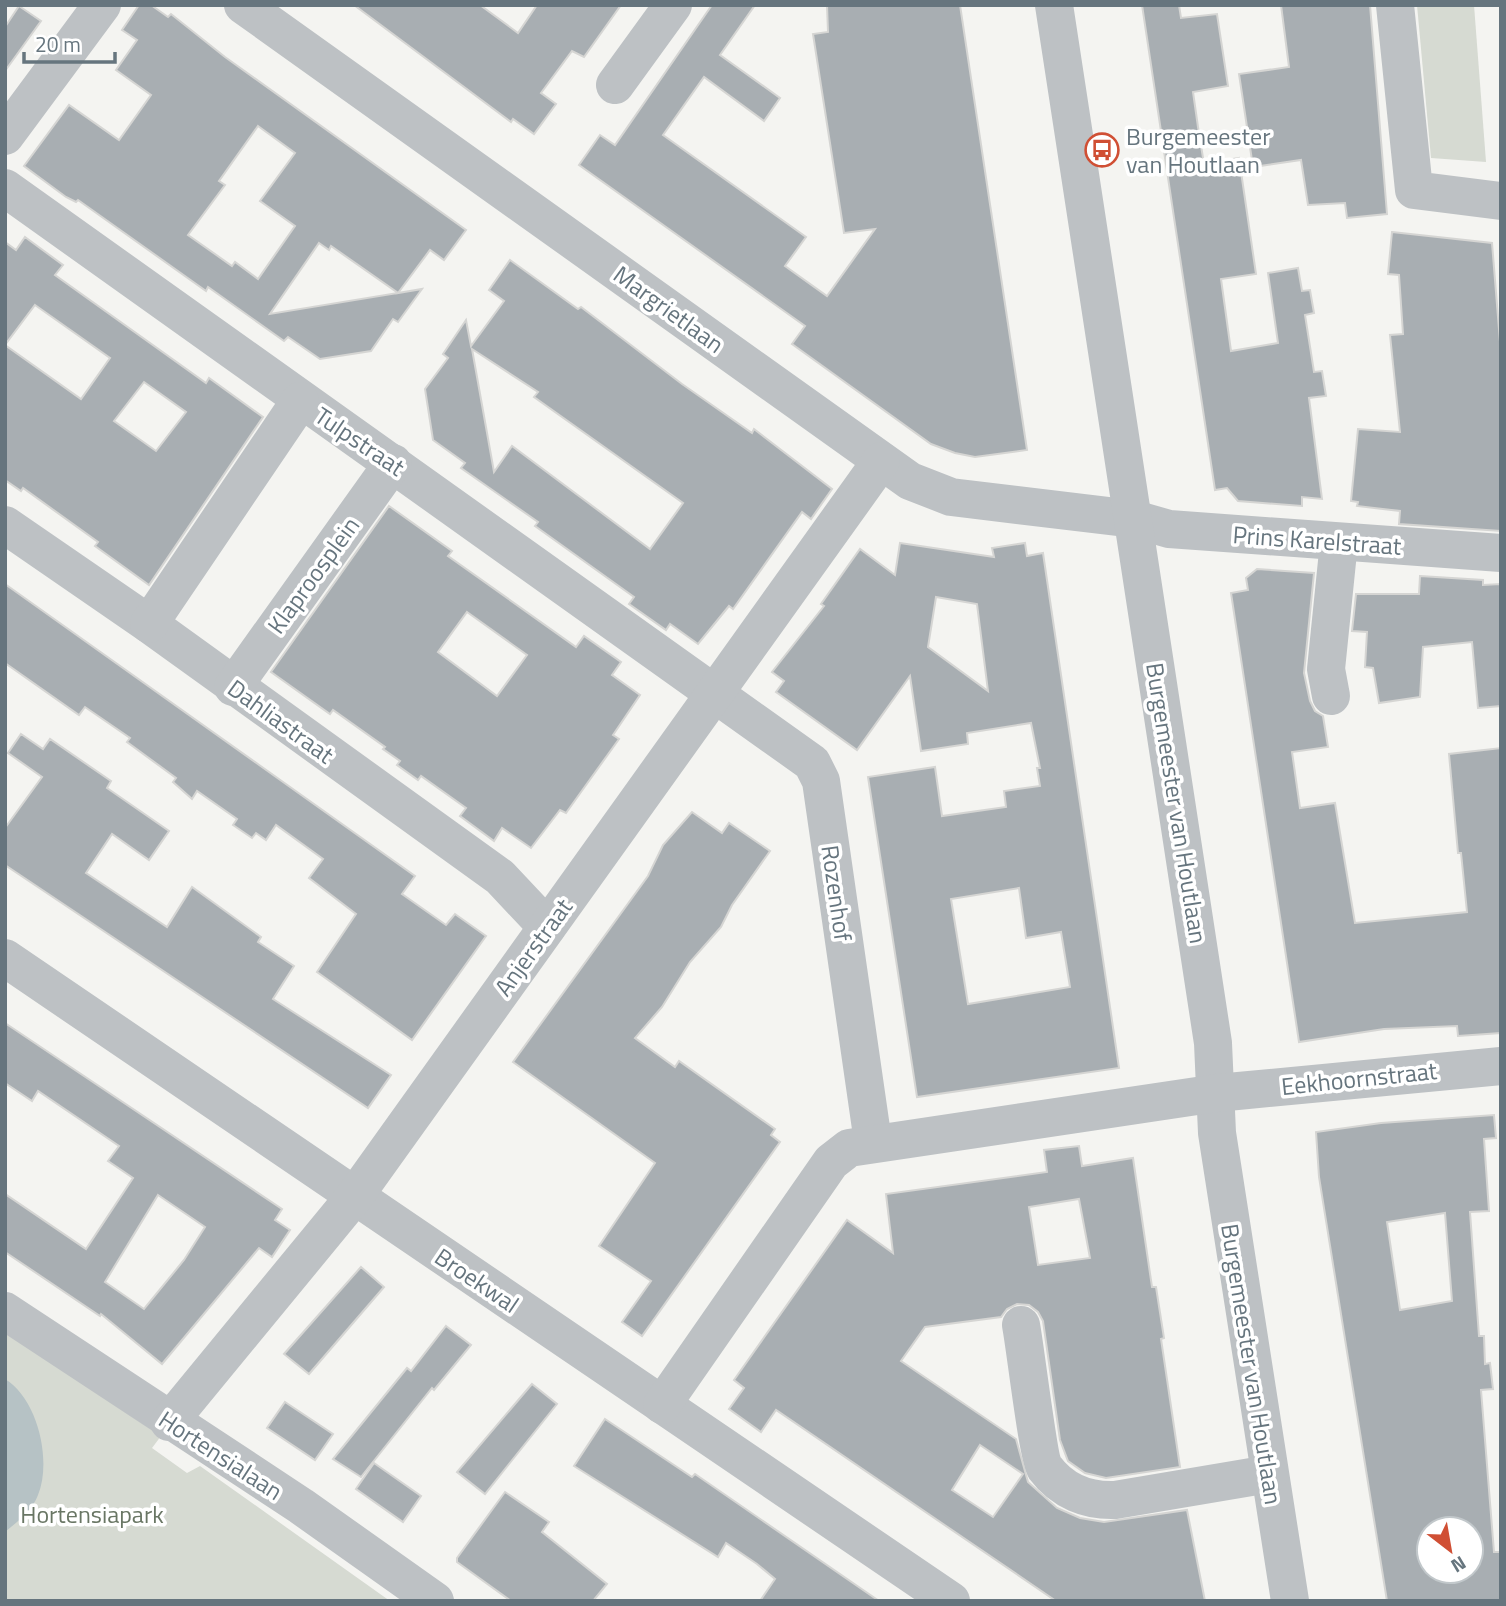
<svg xmlns="http://www.w3.org/2000/svg" width="1506" height="1606" viewBox="0 0 1506 1606" font-family="'Titillium Web',sans-serif">
  <style>
    .green { fill: #d6dad2 }
    .water { fill: #b6c2c5 }
    .building { fill: #a8aeb2; stroke: #d5d5d3; stroke-width: 2; fill-rule: evenodd }
    .lines { fill: none; stroke-linecap: round; stroke-linejoin: round }
    .minor { stroke: #bdc1c4; stroke-width: 38 }
    .labels { text-anchor: middle; dominant-baseline: central; stroke-width: 7; stroke-linejoin: round; paint-order: stroke }
    .poi-label { font-size: 24px; fill: #66757e; stroke: #fff; text-anchor: start }
    .street-label { font-size: 24px; fill: #66757e; stroke: #fff }
    .park-label { font-size: 24px; fill: #697664; stroke: #fff }
  </style>
  <rect width="100%" height="100%" fill="#f4f4f1"/>
  <g class="green">
    <path d="M1417,5h57l12,157 -55,-4z"/>
    <path d="M5,1332l156,104 -9,12 35,25 13,-7 190,135h-385z"/>
  </g>
  <path class="water" d="M5,1379c33,20 47,82 33,116 -6,16 -20,26 -33,37z"/>
  <g class="building">
    <path d="M139,5h12l17,12 3,-3 54,43 241,173 -22,30 -14,-10 -32,43 24,-4 -24,33 -5,-3 -22,32 -51,8 -32,-22 -4,4 -76,-54 -2,4 -128,-91 -2,2 -10,-5 -42,-31 45,-61 50,35 32,-45 -35,-25 21,-30 -15,-10zM258,126l37,27 -35,48 35,25 -37,53 -23,-17 -3,4 -44,-31 37,-50 -6,-4zM319,243l10,7 2,-4 67,47 -128,21z"/>
    <path d="M354,5h126l38,28 19,-28h84l-37,52 -12,-6 -31,42 15,11 -22,30 -21,-15 -2,3z"/>
    <path d="M712,5h43l-35,50 60,43 -16,23 -60,-44 -41,58 143,102 -21,29 42,30 48,-67 -31,4 -31,-199 15,-2 -1,-27h133l67,445 -52,7 -20,-4 -24,-9 -139,-100 13,-18 -226,-161 21,-30 15,10z"/>
    <path d="M1142,5h37l2,13 36,-4 11,72 -35,6 5,35 6,37 35,-6 17,116 -35,5 10,72 47,-8 -10,-70 30,-5 4,23 8,-1 4,23 -9,2 9,57 8,-1 4,25 -17,2 13,101 -20,-2v9l-64,-5 -11,-13 -12,2z"/>
    <path d="M1281,5h89l17,209 -40,4 -2,-15 -37,2 -7,-45 -48,7 -14,-93 50,-7z"/>
    <path d="M19,6l22,15 -36,50v-44z"/>
    <path d="M1392,232l100,11 9,111v177l-102,-7 1,-13 -43,-5 1,-4 -7,-1 7,-72 42,3 -10,-97 13,-1 -4,-59 -11,-1z"/>
    <path d="M25,237l38,28 -8,10 151,108 3,-5 54,39 -114,168 -54,-39 3,-4 -75,-54 -2,3 -16,-11v-238l11,8zM35,305l75,53 -29,41 -76,-54zM144,382l42,30 -30,39 -42,-30z"/>
    <path d="M510,260l68,49 3,-2 101,77 70,49 2,-4 78,60 -21,30 -9,-7 -69,97 -4,-3 -31,38 -28,-20 -4,6 -37,-26 5,-7 -99,-71 3,-4 -77,-54 4,-5 -32,-23 -8,-51 23,-31 -5,-4 23,-34 5,26 33,-45 -15,-11zM472,349l66,43 -4,5 149,106 -33,46 -138,-103 -18,26z"/>
    <path d="M389,506l63,45 -4,5 128,91 8,-11 37,26 -9,13 28,20 -27,40 6,4 -38,53 -15,21 -6,-3 -29,38 -29,-20 -8,13 -34,-25 6,-8 -45,-32 -3,4 -21,-15 3,-4 -17,-12 2,-2 -52,-37 -3,4 -59,-42zM467,612l60,43 -30,41 -59,-44z"/>
    <path d="M900,543l94,14 -2,-9 33,-5 2,13 16,-3 76,515 -202,29 -49,-320 67,-10 7,49 64,-9 -2,-16 36,-5 -3,-18h3l-9,-45 -64,10 1,11 -47,7 -11,-75 -53,74 -81,-58 8,-11 -12,-9 52,-66 -3,-2 39,-55 35,26zM936,597l41,7 11,87 -60,-44zM1019,888l7,50 35,-6 9,55 -102,17 -17,-105z"/>
    <path d="M1257,569l57,4 -10,100 6,28 5,10 8,5 5,31 -36,5 8,56 35,-5 20,120 112,-11 -6,-59h-3l-9,-99 52,-6v285l-43,3 -1,-10 -73,3 -85,13 -68,-449 17,-3 -2,-12z"/>
    <path d="M1420,576l63,4v5l18,-1v122l-23,2 -6,-66 -49,5 -3,50 -41,6 -6,-35 -8,-1 2,-35 -15,-1 4,-37h63z"/>
    <path d="M5,584l410,292 -13,18 44,31 9,-11 31,22 -74,104 -95,-68 39,-58 -47,-36 14,-19 -47,-34 -10,15 -10,-7 -4,5 -19,-13 4,-6 -40,-28 -5,8 -19,-17 3,-4 -49,-36 3,-4 -45,-31 -6,8 -74,-52z"/>
    <path d="M21,734l22,15 7,-10 61,42 -4,7 62,43 -20,29 -37,-26 -26,39 81,54 25,-40 69,50 -3,5 36,24 -21,33 118,76 -23,33 -363,-243v-37l37,-51 -34,-24z"/>
    <path d="M692,812l30,21 7,-10 41,28 -38,54 -11,22 -31,35 -28,45 -27,31 40,29 4,-6 96,68 -4,6 9,7 -138,194 -20,-14 29,-41 -52,-35 56,-83 -142,-101 135,-186 15,-31z"/>
    <path d="M5,1023l277,186 -7,11 15,10 -18,27 -13,-9 -97,116 -61,-50 -1,2 -95,-64v-58l81,55 47,-71 -25,-17 11,-15 -81,-55 -6,10 -27,-18zM158,1195l47,32 -21,33 -40,49 -39,-27z"/>
    <path d="M1494,1115l2,23 -12,1 5,72 -19,1 9,124h5l1,28 5,-1 3,26 -12,1 13,162h7v49h-114l-68,-424 -3,-45 65,-9zM1445,1213l7,88 -52,9 -13,-88zM1429,1529h42v42h-42z"/>
    <path d="M1079,1146l3,20 51,-8 19,129h4l8,51 -3,1 19,128 -74,11 -21,-5 -17,-12 -8,-21 -17,-119 -5,-9 -9,-7 -12,-1 -10,5 -6,8 -76,10 -24,34 115,78 12,43 29,26 23,10 24,4 83,-12 18,91h-149l-280,-191 -15,22 -32,-23 15,-21 -10,-8 113,-160 46,33 -7,-59 161,-22 -3,-22zM1079,1199l11,59 -52,7 -9,-58zM980,1445l43,29 -30,43 -41,-27z"/>
    <path d="M361,1267l23,20 -75,87 -25,-20z"/>
    <path d="M446,1326l25,19 -37,45 -2,-2 -71,89 -28,-18 74,-91 4,3z"/>
    <path d="M532,1384l25,20 -72,90 -28,-22z"/>
    <path d="M285,1402l48,32 -18,26 -48,-32z"/>
    <path d="M605,1419l87,58 3,-3 184,127h-119l15,-22 -18,-15 -31,-21 -8,14 -144,-91z"/>
    <path d="M374,1463l47,33 -18,26 -47,-33z"/>
    <path d="M505,1492l44,30 -7,10 65,52 -14,17h-82l-54,-39v-4z"/>
  </g>
  <g class="lines">
    <g class="minor">
      <path d="M243,5l667,476 41,16 183,22 35,10 332,24"/>
      <path d="M1054,5l159,1038 4,90 73,468"/>
      <path d="M1395,5l19,185 87,11"/>
      <path d="M615,85l58,-80"/>
      <path d="M5,136l97,-131"/>
      <path d="M5,188l807,575 9,18 52,361"/>
      <path d="M5,525l144,99 351,253 47,50"/>
      <path d="M149,624l151,-223"/>
      <path d="M233,687l160,-224"/>
      <path d="M1331,696l-5,-27 13,-127"/>
      <path d="M5,958l946,643"/>
      <path d="M5,1311l296,195 134,95"/>
      <path d="M1021,1325c4,20 17,133 24,143 17,23 43,33 70,32l154,-26"/>
      <path d="M662,1405l169,-243 18,-14 368,-55 284,-27"/>
      <path d="M169,1422l185,-225 527,-736"/>
    </g>
  </g>
  <defs>
    <symbol id="bus-ring" viewBox="-11 -11 22 22"><circle r="9.5" fill="#fff" stroke="#d04f34" stroke-width="1.5"/><path d="M-5-6H5V4H4V6H2V4H-2V6H-4V4H-5ZM-3.5-4V0h7V-4ZM-3.5 1.2v1.5H-2V1.2ZM2 1.2v1.5H3.5V1.2Z" fill="#d04f34"/></symbol>
  </defs>
  <g fill-rule="evenodd">
    <use href="#bus-ring" x="1083" y="131" width="38" height="38"/>
  </g>
  <g class="labels">
    <g class="poi-label">
      <text x="1126" y="136">Burgemeester<tspan x="1126" dy="28">van Houtlaan</tspan></text>
    </g>
    <g class="street-label">
      <text transform="translate(669 309) rotate(36)">Margrietlaan</text>
      <text transform="translate(360 441) rotate(34)">Tulpstraat</text>
      <text transform="translate(1317 540) rotate(4)">Prins Karelstraat</text>
      <text transform="translate(313 575) rotate(-54)">Klaproosplein</text>
      <text transform="translate(281 721) rotate(36)">Dahliastraat</text>
      <text transform="translate(1177 803) rotate(81)">Burgemeester van Houtlaan</text>
      <text transform="translate(837 893) rotate(82)">Rozenhof</text>
      <text transform="translate(533 947) rotate(-54)">Anjerstraat</text>
      <text transform="translate(1359 1078) rotate(-6)">Eekhoornstraat</text>
      <text transform="translate(477 1280) rotate(34)">Broekwal</text>
      <text transform="translate(1252 1364) rotate(81)">Burgemeester van Houtlaan</text>
      <text transform="translate(221 1455) rotate(33)">Hortensialaan</text>
    </g>
    <g class="park-label">
      <text x="92" y="1514">Hortensiapark</text>
    </g>
  </g>
  <rect width="1506" height="1606" fill="none" stroke="#66757e" stroke-width="14"/>
  <g transform="translate(1450 1550) rotate(149)"><circle r="33" fill="#ffffff" stroke="#c2c8cb" stroke-width="2"/>
  <path d="M0-5L12 26L0 18L-12 26Z" fill="#d04f34"/>
  <text y="-10" font-size="19" font-weight="bold" text-anchor="middle" fill="#66757e">N</text>
  </g>
  <path d="M24 52v10h91v-10" fill="none" stroke="#66757e" stroke-width="3.5"/>
  <text x="35" y="52" font-size="21" fill="#66757e" stroke="#ffffff" stroke-width="5" paint-order="stroke">20 m</text>
</svg>
